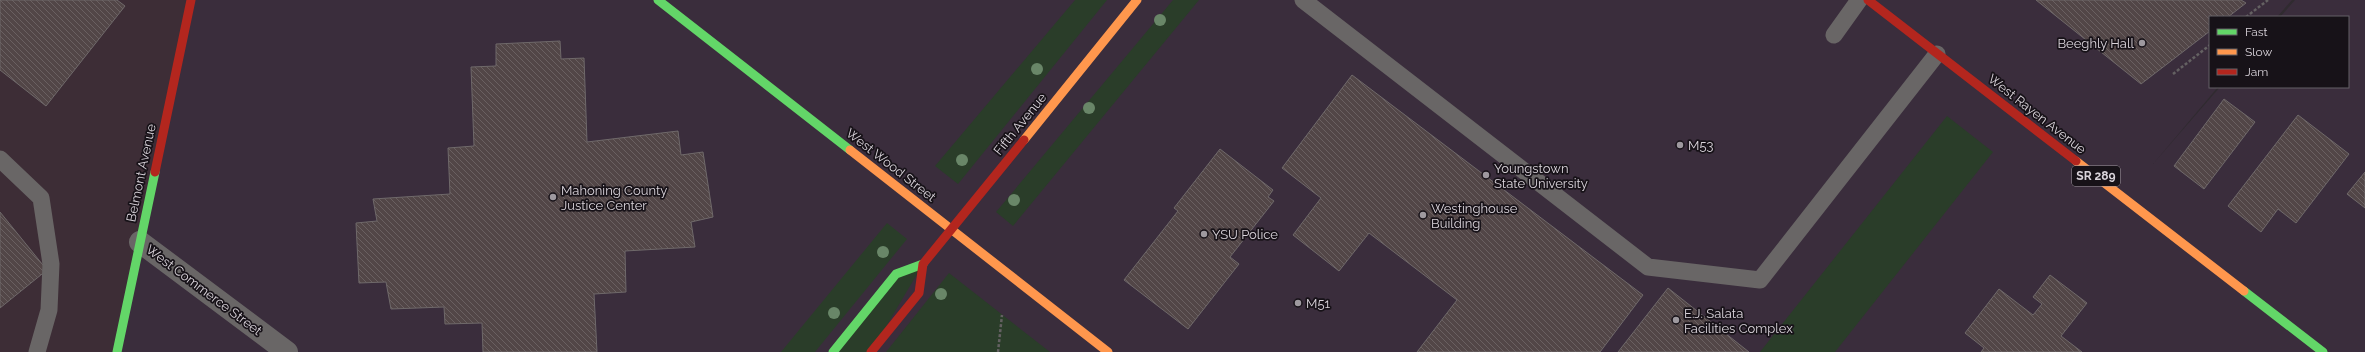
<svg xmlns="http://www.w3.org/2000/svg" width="2365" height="352" viewBox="0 0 2365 352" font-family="Raleway,sans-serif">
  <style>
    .built { fill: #3a2d3c }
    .industrial { fill: #3d2d36 }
    .green { fill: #2a3d29 }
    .building { fill: url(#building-back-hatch); stroke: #6f696a }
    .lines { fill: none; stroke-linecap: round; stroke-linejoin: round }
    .path { stroke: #646162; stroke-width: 2.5; stroke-dasharray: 3 2; stroke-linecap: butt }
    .lane { stroke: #696666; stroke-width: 17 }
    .street { stroke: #696666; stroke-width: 22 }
    .fast { stroke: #63d668; stroke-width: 9 }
    .slow { stroke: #ff974d; stroke-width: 9 }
    .jam { stroke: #b3261e; stroke-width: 9 }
    .tree { fill: #698668 }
    .poi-dot { fill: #9e999f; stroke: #171218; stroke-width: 1.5 }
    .labels { text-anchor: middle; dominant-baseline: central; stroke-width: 3.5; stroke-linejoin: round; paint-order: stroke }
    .shield { fill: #171218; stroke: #a09aa0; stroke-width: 1 }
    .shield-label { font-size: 12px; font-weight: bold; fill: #dad4db }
    .poi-label { font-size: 13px; fill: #dad4db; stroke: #171218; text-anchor: start }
    .street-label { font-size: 13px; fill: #dad4db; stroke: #171218 }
  </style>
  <defs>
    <pattern id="building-back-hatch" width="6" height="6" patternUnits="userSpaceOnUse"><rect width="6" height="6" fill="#524647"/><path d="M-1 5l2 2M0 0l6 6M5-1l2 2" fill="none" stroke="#6a6061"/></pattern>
  </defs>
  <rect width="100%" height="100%" fill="#302b30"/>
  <path class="built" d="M0,0h2292l-15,17h-67v70h8l-65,77 67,-77h128v-70h-68l15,-17h70v352h-2365z"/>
  <path class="industrial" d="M0,0h191l-74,352h-117z"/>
  <g class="green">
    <path d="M1075,0h32l-149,184 -23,-18z"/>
    <path d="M1173,0h26l-186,226 -17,-14z"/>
    <path d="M1947,116l46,36 -158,200h-75z"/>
    <path d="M887,223l20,16 -92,113h-34z"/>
    <path d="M923,264l-52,88h-38l63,-78z"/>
    <path d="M949,273l101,79h-164z"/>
  </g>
  <g class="building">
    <path d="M0,0h117l8,6 -79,100 -46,-36z"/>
    <path d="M2036,0h205l5,3 -18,14h-18v14l-69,53z"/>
    <path d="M560,41l1,18 23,-1 3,84 91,-11 3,24 22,-3 10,65 -22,5 4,25 -70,4 1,41 -32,2 3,58h-114l-1,-29 -37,1 -1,-17 -53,2 -5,-27 -27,1 -3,-60 21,-2 -4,-22 77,-5 -2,-46 26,-2 -3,-79 25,-1v-22z"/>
    <path d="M1352,75l291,220 -43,57h-183l40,-52 -88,-67 -30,38 -46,-36 28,-37 -39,-30z"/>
    <path d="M2224,99l31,23 -51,67 -30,-23z"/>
    <path d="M2298,115l51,39 -53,69 -18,-14 -17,23 -33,-26z"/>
    <path d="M1220,149l53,41 -5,7 6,4 -44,56 9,7 -51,65 -64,-49 54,-69 -4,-3z"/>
    <path d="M2365,172v36l-18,-14z"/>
    <path d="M0,212l47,58 -47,38z"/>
    <path d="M2050,275l37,28 -26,33 21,16h-101l3,-4 -19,-15 34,-44 34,26 9,-11 -9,-7z"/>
    <path d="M1668,288l81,64h-131z"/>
  </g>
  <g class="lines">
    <g class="path">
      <path d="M2246,17l22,-17"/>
      <path d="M2173,74l37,-29"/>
      <path d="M998,352l4,-37"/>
    </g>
    <g class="lane">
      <path d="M1303,0l345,267 112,13 177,-226"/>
      <path d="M1834,35l25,-35"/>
      <path d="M0,159l41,39 10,66 -2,46 -12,42"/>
    </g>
    <path class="street" d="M140,242l147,110"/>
    <g class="fast">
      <path d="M658,0l192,150"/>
      <path d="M2244,291l79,61"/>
      <path d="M117,352l38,-180"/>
      <path d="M833,352l63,-78 27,-10"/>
    </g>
    <g class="slow">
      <path d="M1024,140l113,-140"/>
      <path d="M850,150l258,202"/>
      <path d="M2076,161l168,130"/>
    </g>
    <g class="jam">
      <path d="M1868,0l208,161"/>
      <path d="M155,172l36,-172"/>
      <path d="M871,352l48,-59 4,-29 101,-124"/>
    </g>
  </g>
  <g class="tree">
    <circle cx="1160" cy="20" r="6"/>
    <circle cx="1037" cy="69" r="6"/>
    <circle cx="1089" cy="108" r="6"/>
    <circle cx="962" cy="160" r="6"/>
    <circle cx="1014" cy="200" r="6"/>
    <circle cx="883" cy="252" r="6"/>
    <circle cx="941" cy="294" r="6"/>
    <circle cx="834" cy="313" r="6"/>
  </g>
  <g class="poi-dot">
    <circle cx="2142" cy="43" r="4"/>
    <circle cx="1680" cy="145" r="4"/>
    <circle cx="1486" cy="175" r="4"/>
    <circle cx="553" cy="197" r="4"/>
    <circle cx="1423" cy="215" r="4"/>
    <circle cx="1204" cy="234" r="4"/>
    <circle cx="1298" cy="303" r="4"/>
    <circle cx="1676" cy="320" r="4"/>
  </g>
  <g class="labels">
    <rect class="shield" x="2072" y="166" width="48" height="20" rx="3"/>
    <g class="shield-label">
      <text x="2096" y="176">SR 289</text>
    </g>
    <g class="poi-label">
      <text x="2134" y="43" text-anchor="end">Beeghly Hall</text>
      <text x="1688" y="145">M53</text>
      <text x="1494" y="168">Youngstown<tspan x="1494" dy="15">State University</tspan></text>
      <text x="561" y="190">Mahoning County<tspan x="561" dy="15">Justice Center</tspan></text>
      <text x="1431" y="208">Westinghouse<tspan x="1431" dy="15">Building</tspan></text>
      <text x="1212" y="234">YSU Police</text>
      <text x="1306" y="303">M51</text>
      <text x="1684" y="313">E.J. Salata<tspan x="1684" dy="15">Facilities Complex</tspan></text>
    </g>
    <g class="street-label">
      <text transform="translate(2037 114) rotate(38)">West Rayen Avenue</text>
      <text transform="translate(1020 124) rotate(-51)">Fifth Avenue</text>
      <text transform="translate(891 165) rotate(38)">West Wood Street</text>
      <text transform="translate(141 173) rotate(-78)">Belmont Avenue</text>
      <text transform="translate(204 290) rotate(37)">West Commerce Street</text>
    </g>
  </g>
  <rect x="2209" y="16" width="140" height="72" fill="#171218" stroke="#656066"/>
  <rect x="2217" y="29" width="20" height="6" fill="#63d668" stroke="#656066"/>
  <text x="2245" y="36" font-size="12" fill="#dad4db">Fast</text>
  <rect x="2217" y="49" width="20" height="6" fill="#ff974d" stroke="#656066"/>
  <text x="2245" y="56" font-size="12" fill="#dad4db">Slow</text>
  <rect x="2217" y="69" width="20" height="6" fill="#b3261e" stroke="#656066"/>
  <text x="2245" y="76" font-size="12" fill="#dad4db">Jam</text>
</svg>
